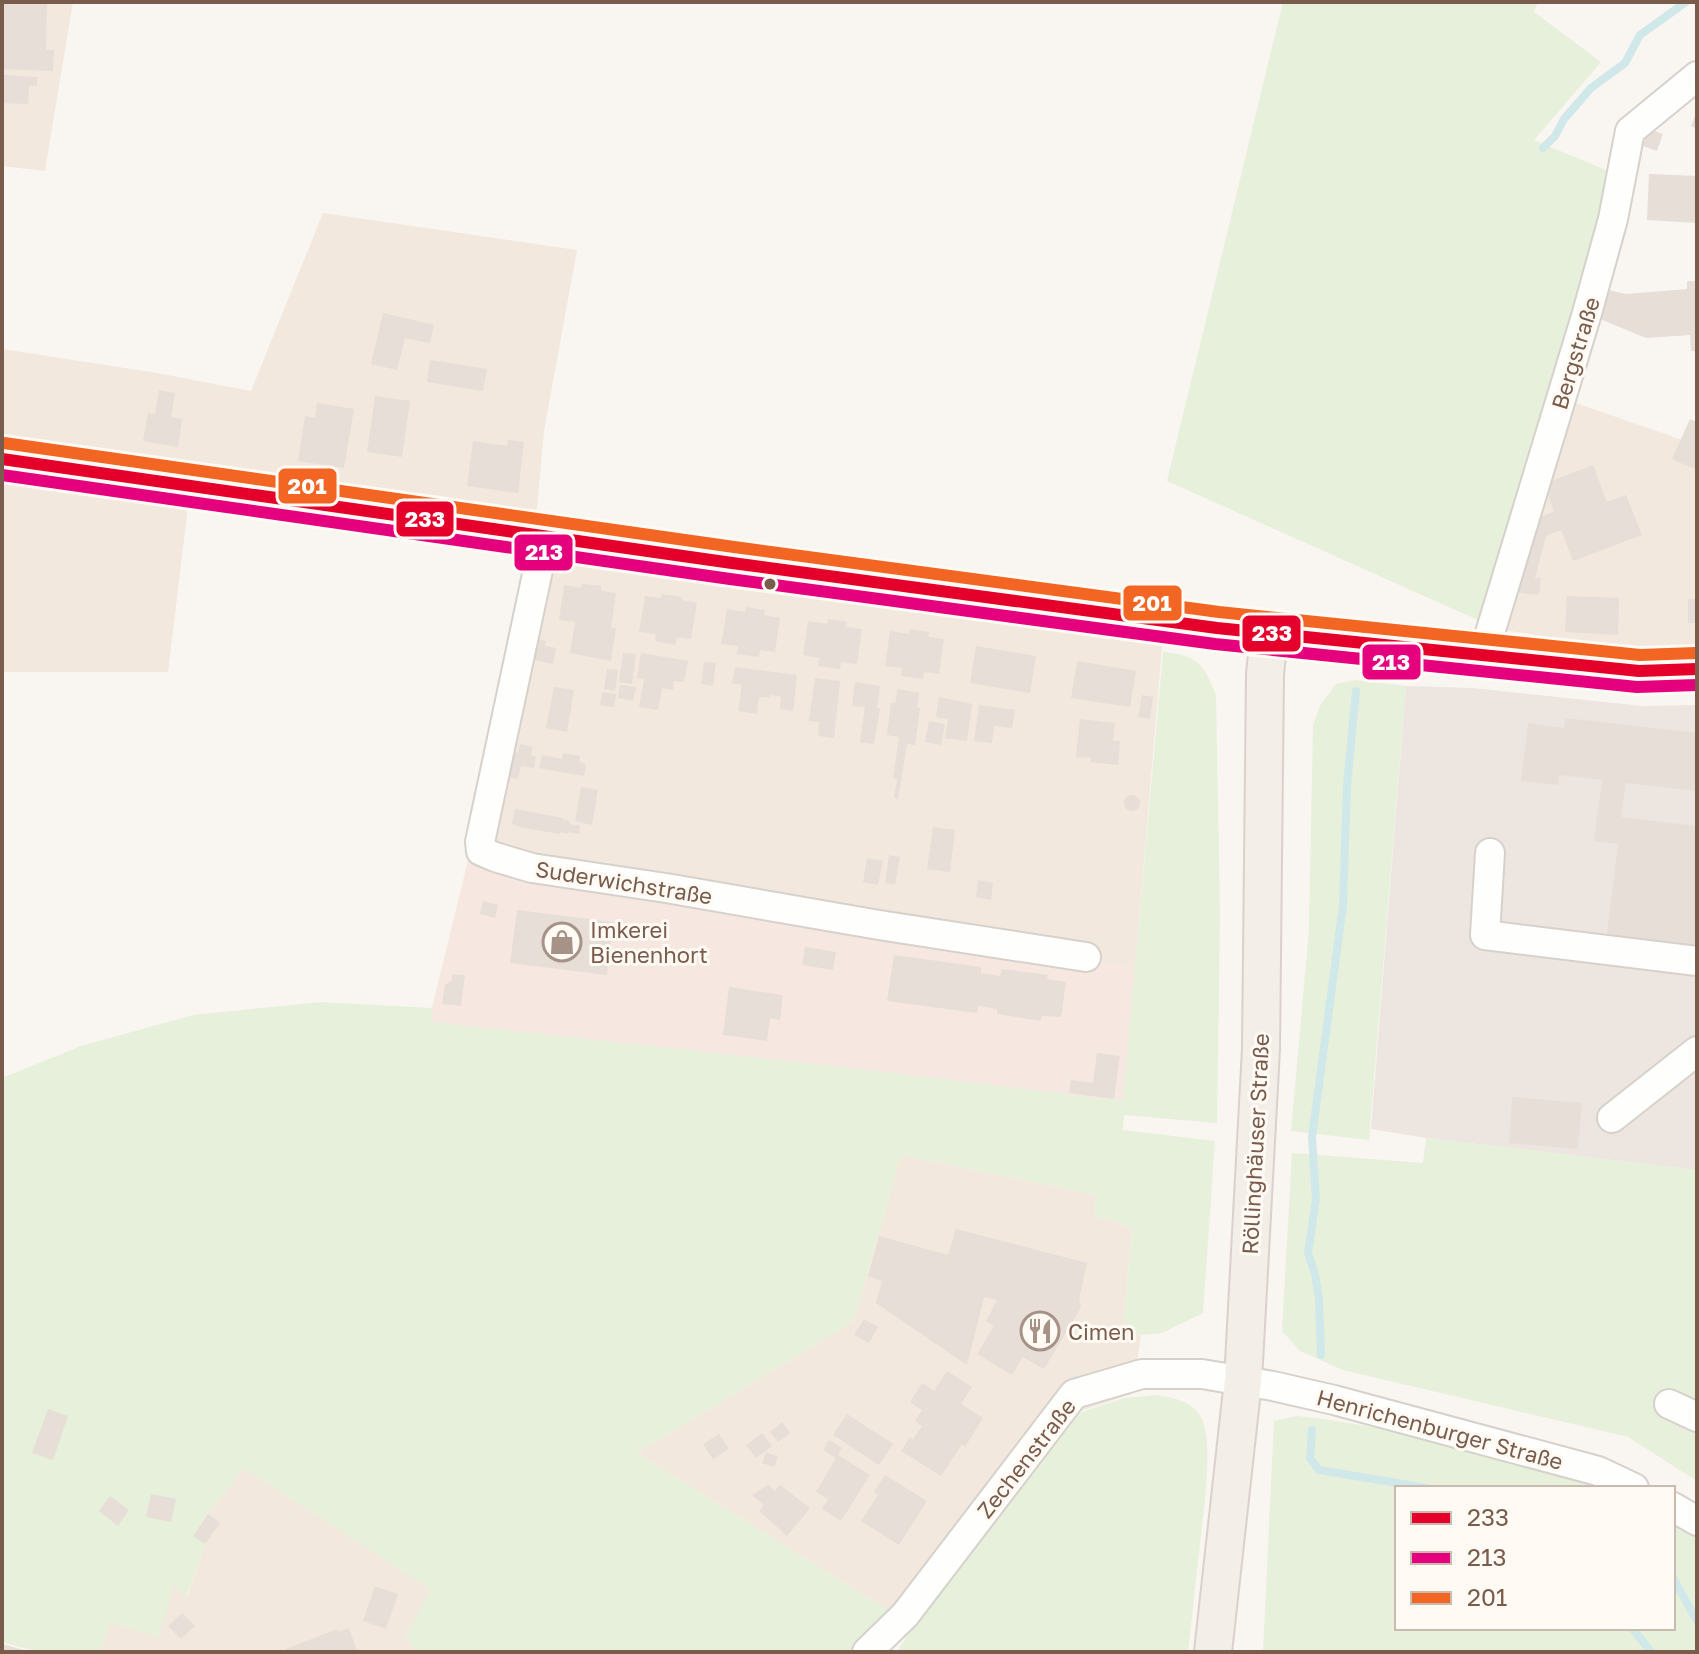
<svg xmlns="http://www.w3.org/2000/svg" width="1699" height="1654" viewBox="0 0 1699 1654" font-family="'Golos Text',sans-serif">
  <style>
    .residential { fill: #f2e8de }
    .commercial { fill: #f6e8e1 }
    .industrial { fill: #ede5e0 }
    .green { fill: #e7f0db }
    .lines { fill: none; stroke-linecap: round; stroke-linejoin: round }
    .stream { stroke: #d0e8ea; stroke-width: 8 }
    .building { fill: #e6ded7 }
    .minor-casing { stroke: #d7d1cb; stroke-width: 32 }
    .major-casing { stroke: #dad1cc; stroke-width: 40 }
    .minor { stroke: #fefefd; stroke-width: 28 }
    .major { stroke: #f3eee8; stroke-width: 36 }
    .bus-1-casing { stroke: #fffaf3; stroke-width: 18 }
    .bus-2-casing { stroke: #fffaf3; stroke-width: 18 }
    .bus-3-casing { stroke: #fffaf3; stroke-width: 18 }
    .bus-1 { stroke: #e4002b; stroke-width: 12 }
    .bus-2 { stroke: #e5007d; stroke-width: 12 }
    .bus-3 { stroke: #f26522; stroke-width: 12 }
    .bus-dot { fill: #7a5c4d; stroke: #fffaf3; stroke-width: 3 }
    .labels { text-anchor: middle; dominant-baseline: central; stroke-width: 6; stroke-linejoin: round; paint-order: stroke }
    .street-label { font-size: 22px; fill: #7a5c4d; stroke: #fffaf3 }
    .poi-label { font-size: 22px; fill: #7a5c4d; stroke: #fffaf3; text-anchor: start }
    .line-badge { stroke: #fffaf3; stroke-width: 3 }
    .badge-label { font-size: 22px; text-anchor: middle; font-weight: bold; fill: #fff }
  </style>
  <rect width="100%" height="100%" fill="#f9f5f0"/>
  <g class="residential">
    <path d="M2,2h71l-28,169 -43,-5z"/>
    <path d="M323,213l254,37 -33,181 -9,99 -346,-32 -21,174h-166v-323l155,24 94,18z"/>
    <path d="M1567,400l130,45v205l-58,1 -135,-21z"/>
    <path d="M539,536l625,87 -29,345 -666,-112z"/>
    <path d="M901,1155l195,40 -2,22 24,5 14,7 -9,101 18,5 -9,59 -52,17 -37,37 -143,170 -263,-165 217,-132z"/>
    <path d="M244,1468l187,121 -25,48 11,15h-317l10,-30 64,-38 13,13 18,-53 -12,-8 21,-30z"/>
  </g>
  <path class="commercial" d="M469,856l666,112 -12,134 -237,-30 -455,-50 1,-14z"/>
  <path class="industrial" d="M1406,686l67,2 169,18 55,-1v465l-271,-32 -55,-9z"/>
  <g class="green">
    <path d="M1283,2h255l-4,10 67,50 -67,78 79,33 -37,136 -96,312 -313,-140z"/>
    <path d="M1163,652c34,3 42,13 53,44l4,218 -3,209 -93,-8 -1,15 92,11 -12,172 -41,20 -21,2 -18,-4 9,-102 -14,-7 -24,-5 2,-22 -195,-40 -47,166 -217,132 263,165 -33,34h-450l-11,-15 24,-48 -186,-121 -30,38 -20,30 11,8 -19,54 -12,-13 -15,52 -49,-14 -10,29h-62l-36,-10v-564l79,-32 112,-31 128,-13 111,6v14l454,50 237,29z"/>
    <path d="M1356,680l50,6 -37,454 -78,-9 18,-201 4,-205 8,-21 15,-20z"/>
    <path d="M1426,1138l271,32v231l-28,-13 -10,28 38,17v48l-69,-44 -285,-67 -43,-19 -18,-20 10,-178 131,10z"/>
    <path d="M1157,1395c17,3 35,6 44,22 14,24 1,106 -2,136 -4,33 -7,66 -11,99h-290l2,-6 143,-198 38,-36 44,-14z"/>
    <path d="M1296,1416c103,10 210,43 310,72h-209v140h276v-111l24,19v116h-434l11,-231z"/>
  </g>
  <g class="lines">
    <g class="stream">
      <path d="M1543,148l12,-12 9,-17 27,-31 34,-25 15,-28 46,-33"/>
      <path d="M1321,1355l-2,-56 -4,-25 -7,-21 8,-54 -4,-62 31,-232 4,-119 9,-95"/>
      <path d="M1312,1430l-2,28 9,12 108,18"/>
      <path d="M1673,1578l24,43"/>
      <path d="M1632,1628l19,24"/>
    </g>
  </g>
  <g class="building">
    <path d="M2,2l45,1 -1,47h8l-1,21 -51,-2z"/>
    <path d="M4,75l33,2v9h-8l-1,18 -26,-1z"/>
    <path d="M1697,110v19l-6,-3z"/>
    <path d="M1649,129l14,5 -6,17 -14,-5z"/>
    <path d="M1649,174l48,2v47l-50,-3z"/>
    <path d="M1687,281h10v70h-6l-1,-16 -44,3 -46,-19 9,-29 17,4 61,-5z"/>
    <path d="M383,313l51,12 -4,18 -25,-5 -8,32 -26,-6z"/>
    <path d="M430,360l57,9 -4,22 -56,-9z"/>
    <path d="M159,390l16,3 -4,24 11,2 -4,28 -35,-6 5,-28 7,1z"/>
    <path d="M375,396l35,5 -8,56 -35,-5z"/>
    <path d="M317,403l37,6 -10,59 -46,-7 7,-45 10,2z"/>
    <path d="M1690,419l7,3v48l-25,-11z"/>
    <path d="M508,440l16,2 -6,51 -51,-7 6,-45 34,5z"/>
    <path d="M1593,465l14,37 19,-7 16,40 -69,26 -12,-31 -15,6 -11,42h6l-2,17 -28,-3 20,-70 23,-11 -10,-27z"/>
    <path d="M582,584l19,2v5l15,2 -5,35h5l-5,33 -41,-8 5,-31 -16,-2 5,-35 17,3z"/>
    <path d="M661,594l21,3v3l15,3 -6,36 -14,-2 -2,8 -20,-4 1,-7 -17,-2 6,-36 16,2z"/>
    <path d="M1567,596l52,2 -1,37 -53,-3z"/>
    <rect x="1688" y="599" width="9" height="24"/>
    <path d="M746,607l19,3 -1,5 16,3 -5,34 -15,-2 -1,7 -22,-3 1,-8 -17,-2 6,-35 19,3z"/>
    <path d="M828,619l19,3 -1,5 16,2 -5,35 -16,-2 -1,7 -22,-3 1,-8 -16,-3 5,-34 19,3z"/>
    <path d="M910,629l19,3 -1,5 16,2 -5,35 -15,-2 -1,7 -22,-3 1,-8 -17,-2 5,-35 19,3z"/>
    <path d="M536,638l10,3 -1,5 11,2 -3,16 -22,-5z"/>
    <path d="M976,646l60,10 -6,37 -60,-10z"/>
    <path d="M623,653l13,1 -4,30 -13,-2z"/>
    <path d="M641,653l47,8 -4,21 -10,-1 -1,9 -11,-2 -4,22 -19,-3 5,-28 -7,-1z"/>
    <path d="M1077,661l59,10 -6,36 -59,-9z"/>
    <path d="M704,662l12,1 -3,23 -12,-2z"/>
    <path d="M735,667l62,8 -4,36 -13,-2 1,-12 -10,-2 -1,3 -11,-1 -2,17 -19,-3 4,-26 -10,-2z"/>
    <path d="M607,669l11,1 -3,21 -11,-2z"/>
    <path d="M815,678l25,3 -6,57 -16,-2 1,-14 -10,-1z"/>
    <path d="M855,682l25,4 -3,22h3l-6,36 -14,-2 5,-35 -13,-1z"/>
    <path d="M620,685l16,2 -3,14 -15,-3z"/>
    <path d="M554,687l20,3 -7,42 -21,-4z"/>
    <path d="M898,689l21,4 -2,14 3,1 -5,37 -8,-1 -9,55 -4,-1 3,-19 -4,-1 6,-41 -12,-2 4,-32h4z"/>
    <path d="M602,692l14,2 -2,13 -14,-2z"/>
    <path d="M1142,695l11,2 -3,22 -12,-2z"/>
    <path d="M939,697l33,7 -5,37 -22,-3 3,-19 -12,-2z"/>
    <path d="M979,705l36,5 -3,18 -18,-2 -2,17 -18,-2z"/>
    <path d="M1565,718l132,15v58l-71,-8 -5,34 76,9v126l-91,-10 12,-98 -24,-3 8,-61 -43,-5 -1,10 -37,-4 7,-58 36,5z"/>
    <path d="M1080,719l35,4 -2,18h7l-2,24 -28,-3 1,-4 -15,-1z"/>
    <path d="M929,721l16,3 -4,21 -16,-3z"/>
    <path d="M520,744l13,3 -2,8 5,2 -2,11 -13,-2 -3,13 -10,-2 6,-25 4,1z"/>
    <path d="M563,753l17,3 -1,6 7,2 -2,12 -45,-8 3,-13 20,4z"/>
    <path d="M581,787l17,3 -6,35 -17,-4z"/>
    <circle cx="1132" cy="803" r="8"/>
    <path d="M515,809l48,9v2l7,1v3l10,2 -1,8 -11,-2v2l-8,-2v2l-42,-7 1,-1 -7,-2z"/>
    <path d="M933,827l22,3 -5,42 -23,-3z"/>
    <path d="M889,855l11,2 -5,28 -10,-2z"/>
    <path d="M867,858l16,3 -5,24 -15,-3z"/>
    <path d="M978,880l15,3 -2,17 -15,-3z"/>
    <path d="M483,901l15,4 -3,13 -15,-4z"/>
    <path d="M517,910l96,12 -6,53 -97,-12z"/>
    <path d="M805,947l31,5 -3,18 -31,-5z"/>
    <path d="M894,955l87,12v6l19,3 2,-7 46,6 -1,4 19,3 -5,35 -19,-1 -1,5 -44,-7v-5l-19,-3 -1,7 -90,-12z"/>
    <path d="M452,974l13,1 -4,31 -19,-2 3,-19 7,-5z"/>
    <path d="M729,987l54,8 -3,25 -10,-2 -3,23 -44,-6z"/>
    <path d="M1097,1053l23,3 -6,43 -45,-6 2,-13 22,3z"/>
    <path d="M1512,1097l70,6 -4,46 -69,-6z"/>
    <path d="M956,1229l131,34 -8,36 2,8 -37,62 -21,-12 -11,18 -35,-21 17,-28 -8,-5 11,-21 -13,-3 -17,68 -91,-62 6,-22 -14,-5 11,-40 69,19z"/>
    <path d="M864,1319l14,8 -9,16 -15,-8z"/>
    <path d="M947,1371l25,16 -11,17 22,14 -18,29 -3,-3 -21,32 -40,-25 9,-14 3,3 9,-14 -7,-5 7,-11 -12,-8 12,-19 12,8z"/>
    <path d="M48,1409l20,7 -15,44 -21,-7z"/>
    <path d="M847,1414l46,30 -14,21 -46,-30z"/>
    <path d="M782,1422l8,11 -12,9 -8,-10z"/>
    <path d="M762,1433l10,13 -16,12 -10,-13z"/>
    <path d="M719,1434l10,15 -16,10 -10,-15z"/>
    <path d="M829,1440l13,8 -4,7 32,20 -29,46 -19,-12 6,-10 -12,-7 20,-34 -13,-8z"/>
    <path d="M766,1452l12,5 -4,10 -12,-4z"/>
    <path d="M885,1475l42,26 -28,44 -38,-24 17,-26 -4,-3z"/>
    <path d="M768,1485l7,6 5,-6 30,23 -23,28 -28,-25 5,-6 -12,-10z"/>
    <path d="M151,1494l25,5 -5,23 -25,-5z"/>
    <path d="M110,1496l19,14 -11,16 -19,-15z"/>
    <path d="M208,1514l12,9 -15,21 -12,-8z"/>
    <path d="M375,1586l23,8 -12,35 -23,-8z"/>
    <path d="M182,1613l13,13 -14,13 -13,-13z"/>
    <path d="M349,1628l8,23 -3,1h-67l-1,-3 51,-20 1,3z"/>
    <path d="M2,1644l25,7v1h-25z"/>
  </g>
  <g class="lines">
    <defs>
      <g id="minor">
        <path d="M545,537l-65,305 1,9 14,6 37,11 134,20 213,37 207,32"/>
        <path d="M1483,656l104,-343 26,-94 17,-88 67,-55"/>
        <path d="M1490,853l-5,82 212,26"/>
        <path d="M1612,1118l85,-67"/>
        <path d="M1669,1404l28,13"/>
        <path d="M1673,1507l24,14"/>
        <path d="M867,1652l38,-37 169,-221 68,-20h60l71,12 61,14 264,71 36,17"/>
      </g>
      <g id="major">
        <path d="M2,459l730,104 485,65 422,43 58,-2"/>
        <path d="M1213,1652l30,-271 18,-332 4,-375 4,-39"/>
      </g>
    </defs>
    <use href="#minor" class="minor-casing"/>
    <use href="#major" class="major-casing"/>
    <use href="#minor" class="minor"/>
    <use href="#major" class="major"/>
    <defs>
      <path id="bus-1" d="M2,459l730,104 485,65 422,43 58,-2"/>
      <path id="bus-2" d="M2,475l728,104 485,65 422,43 60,-2"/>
      <path id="bus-3" d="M4,443l730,104 485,65 421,43 56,-2"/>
    </defs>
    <use href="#bus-1" class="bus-1-casing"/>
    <use href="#bus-2" class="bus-2-casing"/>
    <use href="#bus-3" class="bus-3-casing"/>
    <use href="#bus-1" class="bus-1"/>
    <use href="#bus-2" class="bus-2"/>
    <use href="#bus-3" class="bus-3"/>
  </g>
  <defs>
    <symbol id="shop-ring" viewBox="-11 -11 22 22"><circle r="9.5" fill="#fffaf3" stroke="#a69286" stroke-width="1.5"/><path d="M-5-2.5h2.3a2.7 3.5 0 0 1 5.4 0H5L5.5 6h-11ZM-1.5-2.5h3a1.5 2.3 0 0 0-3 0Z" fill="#a69286"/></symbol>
    <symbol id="restaurant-ring" viewBox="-11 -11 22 22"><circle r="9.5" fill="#fffaf3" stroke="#a69286" stroke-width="1.5"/><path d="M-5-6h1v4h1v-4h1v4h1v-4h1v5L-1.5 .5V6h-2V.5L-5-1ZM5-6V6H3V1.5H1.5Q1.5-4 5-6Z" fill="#a69286"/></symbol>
  </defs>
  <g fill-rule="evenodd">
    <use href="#shop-ring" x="540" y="920" width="44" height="44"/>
    <use href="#restaurant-ring" x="1018" y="1309" width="44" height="44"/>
  </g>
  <circle class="bus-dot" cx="770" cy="584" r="7"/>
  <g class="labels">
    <g class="street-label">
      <text transform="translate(1575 353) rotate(-73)">Bergstraße</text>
      <text transform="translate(624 882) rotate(9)">Suderwichstraße</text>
      <text transform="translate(1255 1144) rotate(-87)">Röllinghäuser Straße</text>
      <text transform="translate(1440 1429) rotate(15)">Henrichenburger Straße</text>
      <text transform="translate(1026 1458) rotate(-52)">Zechenstraße</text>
    </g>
    <g class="poi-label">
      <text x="590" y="929">Imkerei<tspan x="590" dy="25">Bienenhort</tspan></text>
      <text x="1068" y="1331">Cimen</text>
    </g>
  </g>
  <g class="line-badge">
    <rect x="277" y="467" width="61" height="38" rx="8" fill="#f26522"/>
    <rect x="395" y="500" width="60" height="38" rx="8" fill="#e4002b"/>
    <rect x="513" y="533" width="61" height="39" rx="8" fill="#e5007d"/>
    <rect x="1122" y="584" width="61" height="38" rx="8" fill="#f26522"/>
    <rect x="1241" y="614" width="61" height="39" rx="8" fill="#e4002b"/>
    <rect x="1361" y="643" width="61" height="38" rx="8" fill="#e5007d"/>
  </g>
  <g class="badge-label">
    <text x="307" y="494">201</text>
    <text x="425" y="527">233</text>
    <text x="544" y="560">213</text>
    <text x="1152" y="611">201</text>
    <text x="1272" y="641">233</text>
    <text x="1391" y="670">213</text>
  </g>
  <rect width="1699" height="1654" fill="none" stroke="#7a5c4d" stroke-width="8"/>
  <rect x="1395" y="1486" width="280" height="144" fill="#fffaf3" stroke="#cabbb1" stroke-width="2"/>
  <rect x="1411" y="1512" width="40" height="12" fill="#e4002b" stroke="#cabbb1" stroke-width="2"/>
  <text x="1467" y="1526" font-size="24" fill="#7a5c4d">233</text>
  <rect x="1411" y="1552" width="40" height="12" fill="#e5007d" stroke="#cabbb1" stroke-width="2"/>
  <text x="1467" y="1566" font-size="24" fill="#7a5c4d">213</text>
  <rect x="1411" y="1592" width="40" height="12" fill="#f26522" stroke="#cabbb1" stroke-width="2"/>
  <text x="1467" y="1606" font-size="24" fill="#7a5c4d">201</text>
</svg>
